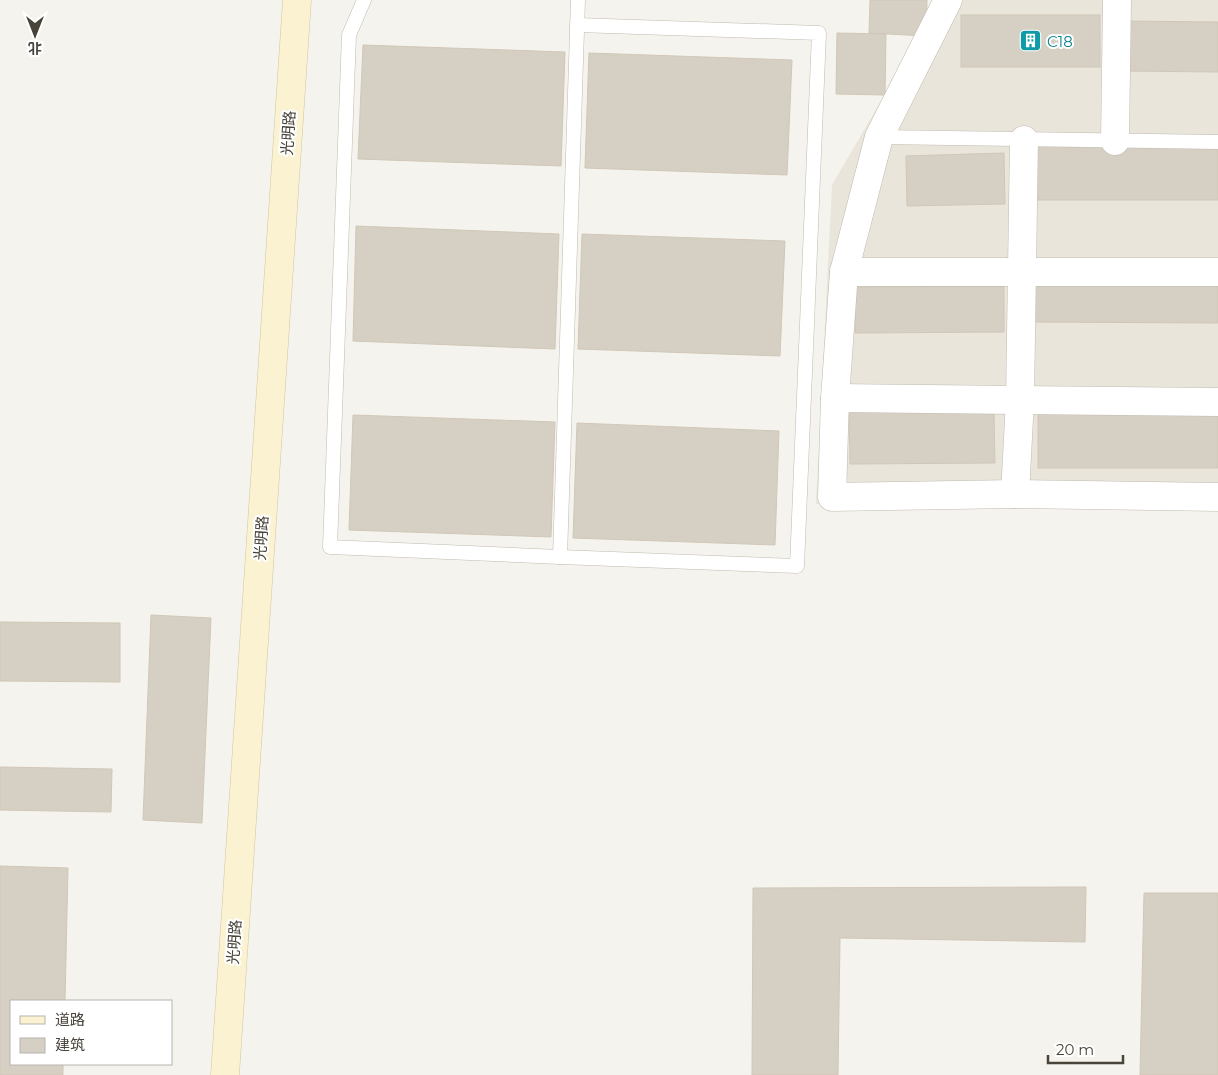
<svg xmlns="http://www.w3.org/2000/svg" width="1218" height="1075" viewBox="0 0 1218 1075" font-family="Montserrat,'Noto Sans SC',sans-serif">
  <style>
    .residential { fill: #e9e5db }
    .building { fill: #d6cfc3; stroke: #d0c7b7 }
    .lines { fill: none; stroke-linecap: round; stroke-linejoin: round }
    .lane-casing { stroke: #c0bbb0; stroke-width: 15 }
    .street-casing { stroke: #c0bbb0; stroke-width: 29 }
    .secondary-casing { stroke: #d1c6a0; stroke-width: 29 }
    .lane { stroke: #fff; stroke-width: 14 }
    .street { stroke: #fff; stroke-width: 28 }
    .secondary { stroke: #fbf2d1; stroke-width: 28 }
    .labels { text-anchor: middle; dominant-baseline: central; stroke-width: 4; stroke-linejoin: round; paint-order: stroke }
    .culture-label { font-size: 15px; fill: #0d838f; stroke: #fff; text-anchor: start }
    .street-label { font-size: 15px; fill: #49443a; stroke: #fff }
  </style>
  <rect width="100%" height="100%" fill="#f5f3ed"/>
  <path class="residential" d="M938,0h280v507l-402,-3 16,-319 101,-173z"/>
  <g class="building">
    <path d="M870,0h57l-1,36 -57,-3z"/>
    <rect x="961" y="15" width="139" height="52"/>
    <path d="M1125,21l93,1v50l-94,-1z"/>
    <path d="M837,33l49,1 -1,61 -49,-1z"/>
    <path d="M363,45l202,7 -4,114 -203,-7z"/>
    <path d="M589,53l203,7 -5,115 -202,-7z"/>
    <path d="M1036,146l182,1v53h-182z"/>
    <path d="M1004,153l1,51 -98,2 -1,-50z"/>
    <path d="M356,226l203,8 -4,115 -202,-8z"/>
    <path d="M582,234l203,7 -5,115 -202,-7z"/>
    <path d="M1028,268l190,1v54l-190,-1z"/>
    <path d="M1004,286v46l-149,1v-46z"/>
    <path d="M994,411l1,52 -145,1 -1,-52z"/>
    <path d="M1038,414l180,1v53h-180z"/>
    <path d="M353,415l202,7 -4,115 -202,-7z"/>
    <path d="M577,423l202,8 -4,114 -202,-7z"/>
    <path d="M151,615l60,3 -9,205 -59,-3z"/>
    <path d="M0,622l120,1v59l-120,-1z"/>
    <path d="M0,767l112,2 -1,43 -111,-2z"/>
    <path d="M0,866l68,2 -3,133h-54v63h52v11h-63z"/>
    <path d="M1086,887l-1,55 -245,-4 -2,137h-86l1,-187z"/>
    <path d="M1144,893h74v182h-78z"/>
  </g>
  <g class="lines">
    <defs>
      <g id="lane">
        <path d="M364,0l-15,35 -19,512 230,10 237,9 22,-533 -242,-8"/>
        <path d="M879,137l339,5"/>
        <path d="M560,557l18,-557"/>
      </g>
      <g id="street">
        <path d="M948,0l-69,137 -35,135 -9,126 -3,99 183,-3 203,3"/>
        <path d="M1115,141l2,-141"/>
        <path d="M844,272h374"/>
        <path d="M835,398l383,4"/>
        <path d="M1015,494l5,-94 4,-260"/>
      </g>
      <path id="secondary" d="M225,1075l72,-1075"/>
    </defs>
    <use href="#lane" class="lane-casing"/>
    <use href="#street" class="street-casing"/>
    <use href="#secondary" class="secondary-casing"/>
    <use href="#lane" class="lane"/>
    <use href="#street" class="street"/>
    <use href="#secondary" class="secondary"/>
  </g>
  <defs>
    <symbol id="building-square" viewBox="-11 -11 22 22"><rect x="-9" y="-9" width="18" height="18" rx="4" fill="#0f9aa8" stroke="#fff"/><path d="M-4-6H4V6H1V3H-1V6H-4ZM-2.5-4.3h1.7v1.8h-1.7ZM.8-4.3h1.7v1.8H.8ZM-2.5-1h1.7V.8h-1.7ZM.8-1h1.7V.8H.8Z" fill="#fff"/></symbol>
  </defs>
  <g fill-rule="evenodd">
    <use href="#building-square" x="1018" y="28" width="25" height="25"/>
  </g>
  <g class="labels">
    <g class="culture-label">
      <text x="1047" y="41">C18</text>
    </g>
    <g class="street-label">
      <text transform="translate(288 133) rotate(-86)">光明路</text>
      <text transform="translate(261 538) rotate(-86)">光明路</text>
      <text transform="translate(234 942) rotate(-86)">光明路</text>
    </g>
  </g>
  <rect x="10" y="1000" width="162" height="65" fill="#ffffff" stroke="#b6b4b0"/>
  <rect x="20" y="1016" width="25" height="8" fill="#fbf2d1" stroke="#b6b4b0"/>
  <text x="55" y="1025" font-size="15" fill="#49443a">道路</text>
  <rect x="20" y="1038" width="25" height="15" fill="#d6cfc3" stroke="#b6b4b0"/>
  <text x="55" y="1050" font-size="15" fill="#49443a">建筑</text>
  <g transform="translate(35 35) rotate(180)" stroke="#ffffff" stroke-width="4" paint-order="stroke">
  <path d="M0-4L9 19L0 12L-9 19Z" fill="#49443a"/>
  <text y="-8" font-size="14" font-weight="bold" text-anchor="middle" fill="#49443a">北</text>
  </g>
  <path d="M1048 1055v8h75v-8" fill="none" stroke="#49443a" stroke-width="2.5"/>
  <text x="1056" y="1055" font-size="15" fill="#49443a" stroke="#ffffff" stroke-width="4" paint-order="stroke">20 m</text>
</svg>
